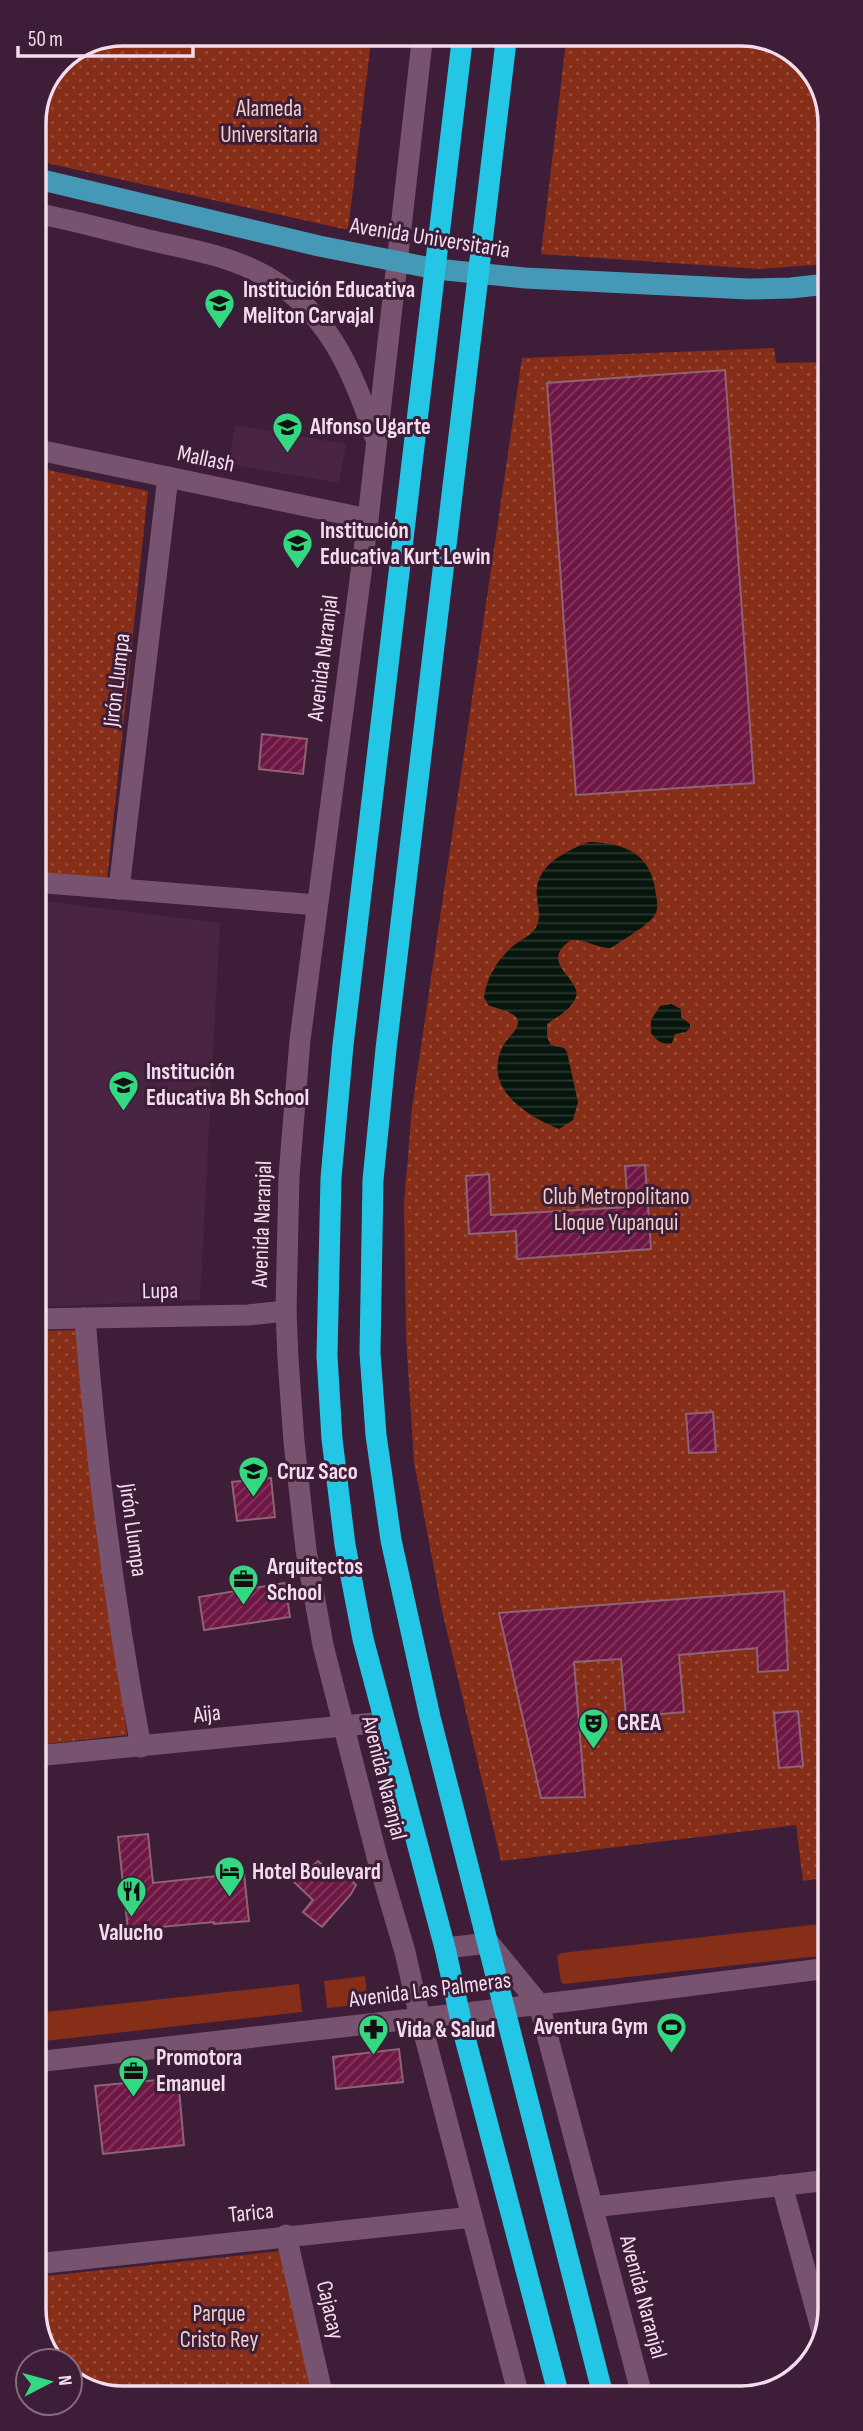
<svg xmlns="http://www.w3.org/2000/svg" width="863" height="2431" viewBox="0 0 863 2431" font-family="'Sofia Sans Condensed',sans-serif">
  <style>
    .built { fill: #4a2443 }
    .grass { fill: #872e18 }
    .park { fill: url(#park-dots) }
    .water { fill: url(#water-rules) }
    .building { fill: url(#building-hatch); stroke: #906274; stroke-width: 2 }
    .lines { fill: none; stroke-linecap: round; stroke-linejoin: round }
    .street { stroke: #785370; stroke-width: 21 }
    .secondary { stroke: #785370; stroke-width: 21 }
    .primary { stroke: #4599b6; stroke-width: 21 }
    .highway { stroke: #23c7e5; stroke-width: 21 }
    .labels { text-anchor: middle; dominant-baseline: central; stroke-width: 6; stroke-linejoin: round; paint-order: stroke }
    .park-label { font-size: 23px; fill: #eecec5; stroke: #3d1d37 }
    .street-label { font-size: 23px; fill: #f3dded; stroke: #3d1d37 }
    .poi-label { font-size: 23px; font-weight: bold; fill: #f3dded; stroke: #3d1d37; text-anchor: start }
    .rim { fill: none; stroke: #f3dded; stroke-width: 3.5 }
  </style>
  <defs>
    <pattern id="park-dots" width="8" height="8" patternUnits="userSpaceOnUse" patternTransform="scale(1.75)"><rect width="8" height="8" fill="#872e18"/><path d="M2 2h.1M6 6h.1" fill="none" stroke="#984c3a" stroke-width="1.8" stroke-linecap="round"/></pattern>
    <pattern id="water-rules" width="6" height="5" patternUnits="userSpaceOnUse" patternTransform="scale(1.75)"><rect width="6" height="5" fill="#06160c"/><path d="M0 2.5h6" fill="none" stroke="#2b3730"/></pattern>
    <pattern id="building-hatch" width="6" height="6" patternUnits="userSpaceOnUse" patternTransform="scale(1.75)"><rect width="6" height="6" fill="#6f1744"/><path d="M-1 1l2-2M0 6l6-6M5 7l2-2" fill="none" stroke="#84385f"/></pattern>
  </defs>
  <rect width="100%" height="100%" fill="#3d1d37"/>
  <g class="built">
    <path d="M235,425l111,19 -7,39 -111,-19z"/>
    <path d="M34,900l186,23 -20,377 -165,7z"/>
  </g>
  <g class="grass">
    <path d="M829,1923v32l-265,29 -3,-2 -4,-26 4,-3z"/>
    <path d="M365,1976l3,28 -41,4 -3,-27z"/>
    <path d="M299,1984l3,28 -266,30v-29z"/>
  </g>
  <g class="park">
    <path d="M123,33h249l-24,197 -315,-70v-43l27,-58z"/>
    <path d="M567,33h180l48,19 32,47v165l-68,5 -218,-15z"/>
    <path d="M774,348l2,15 51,-1 2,1515 -26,4 -7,-56 -295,36 -60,-255 -27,-144 -8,-126 -2,-133 8,-95 110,-750z"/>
    <path d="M34,467l114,24 -41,389 -73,-7z"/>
    <path d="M78,1330l22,203 27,202 -91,10 -1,-414z"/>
    <path d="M281,2251l35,146 -200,1 -46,-20v-17h-15l-19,-29v-55z"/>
  </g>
  <g class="water">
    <path d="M589,842c37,1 63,12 67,53 1,7 3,14 -2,21 -7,10 -31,24 -43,32 -15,0 -25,-9 -40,-8 -34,23 11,39 5,57 -5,13 -19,20 -29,27v13l4,8 13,3 3,4 11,50 -5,18 -14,9c-35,-14 -77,-42 -56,-83 4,-9 19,-18 14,-28 -3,-6 -22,-10 -29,-13l-4,-8c3,-20 13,-37 29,-51 7,-6 16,-9 22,-17 7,-12 3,-19 2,-32 -4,-30 28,-46 52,-55z"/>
    <path d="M671,1004l10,5v8l9,7v4l-4,4 -11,2 -3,9c-10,2 -15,-2 -21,-10v-13l9,-14z"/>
  </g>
  <g class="building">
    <path d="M725,370l29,413 -178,12 -29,-412z"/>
    <path d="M262,734l45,5 -4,35 -44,-5z"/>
    <path d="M645,1165l6,84 -134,10 -1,-28 -47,3 -3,-58 23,-2 2,41 137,-8 -3,-41z"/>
    <path d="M713,1412l3,40 -27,1 -3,-39z"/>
    <path d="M271,1478l4,39 -38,4 -5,-39z"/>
    <path d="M285,1583l5,34 -86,13 -5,-33z"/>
    <path d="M784,1591l4,79 -30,2 -1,-24 -78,7 5,57 -58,5 -5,-58 -47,3 11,135 -44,1 -42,-185z"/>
    <path d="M798,1711l5,55 -24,2 -5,-55z"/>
    <path d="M148,1834l5,49 91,-10 5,48 -35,3v-2l-86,8 -10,-93z"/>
    <path d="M318,1861l16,15 6,-6 16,15 -5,9 -29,33 -19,-15 10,-12 -19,-18z"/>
    <path d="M399,2049l4,33 -67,7 -3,-32z"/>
    <path d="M178,2078l6,67 -81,9 -8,-68z"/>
  </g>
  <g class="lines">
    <g class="street">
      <path d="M34,449l334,70"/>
      <path d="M34,882l283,23"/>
      <path d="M119,889l49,-412"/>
      <path d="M85,1318c11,145 29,286 56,429"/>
      <path d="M35,1319l213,-4 38,-4"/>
      <path d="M36,1756l348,-34"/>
      <path d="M782,2185l40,147"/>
      <path d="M593,2207l237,-27"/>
      <path d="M286,2235l37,162"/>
      <path d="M36,2264l436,-47"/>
    </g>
    <g class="secondary">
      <path d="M423,33l-55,486 -68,521 -11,136 -3,135 2,48 6,83 12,108 17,95 54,212 28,95 15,66 99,378"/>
      <path d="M34,213c40,7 80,19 119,28 35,8 71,14 103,30 68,33 96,96 118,164"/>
      <path d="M445,1948l44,-5 50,61 103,391"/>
      <path d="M36,2062l533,-61 260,-33"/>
    </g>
    <path class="primary" d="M34,178l285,68 117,23 89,9 223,11 43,-1 36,-4"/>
    <g class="highway">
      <path d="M463,33l-120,1012 -12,133 -4,178 5,83 13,106 18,94 82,309 19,86 95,362"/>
      <path d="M507,33l-121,1016 -13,131 -3,173 6,82 15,105 39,177 173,678"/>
    </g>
  </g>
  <defs>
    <symbol id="school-pin" viewBox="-11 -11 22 30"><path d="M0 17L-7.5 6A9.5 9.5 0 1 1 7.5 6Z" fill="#33d881" stroke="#3d1d37"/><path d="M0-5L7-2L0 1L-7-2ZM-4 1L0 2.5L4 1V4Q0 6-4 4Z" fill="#111"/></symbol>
    <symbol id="office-pin" viewBox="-11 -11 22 30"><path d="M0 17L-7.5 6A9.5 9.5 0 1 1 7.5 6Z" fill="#33d881" stroke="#3d1d37"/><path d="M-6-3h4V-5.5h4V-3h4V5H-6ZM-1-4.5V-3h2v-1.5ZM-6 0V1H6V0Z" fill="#111"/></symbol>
    <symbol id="theatre-pin" viewBox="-11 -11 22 30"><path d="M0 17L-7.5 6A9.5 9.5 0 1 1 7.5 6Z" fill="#33d881" stroke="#3d1d37"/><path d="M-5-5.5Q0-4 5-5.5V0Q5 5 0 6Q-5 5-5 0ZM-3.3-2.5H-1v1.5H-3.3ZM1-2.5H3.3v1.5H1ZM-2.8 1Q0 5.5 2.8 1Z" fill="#111"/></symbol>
    <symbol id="hotel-pin" viewBox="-11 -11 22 30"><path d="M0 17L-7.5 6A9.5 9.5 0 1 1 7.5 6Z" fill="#33d881" stroke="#3d1d37"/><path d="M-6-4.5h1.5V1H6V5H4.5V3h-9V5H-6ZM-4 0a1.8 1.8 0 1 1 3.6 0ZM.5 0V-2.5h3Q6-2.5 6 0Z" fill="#111"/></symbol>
    <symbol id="restaurant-pin" viewBox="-11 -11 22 30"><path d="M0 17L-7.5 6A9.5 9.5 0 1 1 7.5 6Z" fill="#33d881" stroke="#3d1d37"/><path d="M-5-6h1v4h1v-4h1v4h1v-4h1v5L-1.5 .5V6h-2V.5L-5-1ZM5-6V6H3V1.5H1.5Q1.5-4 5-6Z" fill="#111"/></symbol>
    <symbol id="stadium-pin" viewBox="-11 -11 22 30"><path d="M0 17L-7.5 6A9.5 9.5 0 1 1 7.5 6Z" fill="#33d881" stroke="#3d1d37"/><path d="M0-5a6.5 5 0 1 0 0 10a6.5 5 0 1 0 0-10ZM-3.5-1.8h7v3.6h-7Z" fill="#111"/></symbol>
    <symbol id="pharmacy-pin" viewBox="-11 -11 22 30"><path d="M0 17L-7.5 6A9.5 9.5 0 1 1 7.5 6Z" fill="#33d881" stroke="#3d1d37"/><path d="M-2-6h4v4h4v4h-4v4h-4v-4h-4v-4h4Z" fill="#111"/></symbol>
  </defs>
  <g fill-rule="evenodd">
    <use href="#school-pin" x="202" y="286" width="35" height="47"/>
    <use href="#school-pin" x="270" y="410" width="35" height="47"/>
    <use href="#school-pin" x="280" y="526" width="35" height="47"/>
    <use href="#school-pin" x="106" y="1068" width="35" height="47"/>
    <use href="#school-pin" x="236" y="1454" width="35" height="47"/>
    <use href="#office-pin" x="226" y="1562" width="35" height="47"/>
    <use href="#theatre-pin" x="576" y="1706" width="35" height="47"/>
    <use href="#hotel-pin" x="212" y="1854" width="35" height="47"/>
    <use href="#restaurant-pin" x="114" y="1874" width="35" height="47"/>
    <use href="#stadium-pin" x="654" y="2010" width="35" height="47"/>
    <use href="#pharmacy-pin" x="356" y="2012" width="35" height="47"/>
    <use href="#office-pin" x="116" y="2054" width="35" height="47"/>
  </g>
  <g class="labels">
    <g class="park-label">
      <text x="269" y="109">Alameda<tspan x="269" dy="26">Universitaria</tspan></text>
      <text x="616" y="1197">Club Metropolitano<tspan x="616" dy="26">Lloque Yupanqui</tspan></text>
      <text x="219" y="2314">Parque<tspan x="219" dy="26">Cristo Rey</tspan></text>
    </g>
    <g class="street-label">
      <text transform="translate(430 238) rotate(9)">Avenida Universitaria</text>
      <text transform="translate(206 459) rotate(12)">Mallash</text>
      <text transform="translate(323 658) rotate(-83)">Avenida Naranjal</text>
      <text transform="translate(117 680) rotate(-83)">Jirón Llumpa</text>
      <text transform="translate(262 1224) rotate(-88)">Avenida Naranjal</text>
      <text transform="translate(160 1291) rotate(-1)">Lupa</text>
      <text transform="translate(133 1530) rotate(82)">Jirón Llumpa</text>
      <text transform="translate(207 1714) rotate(-6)">Aija</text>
      <text transform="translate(384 1778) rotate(76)">Avenida Naranjal</text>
      <text transform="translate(430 1990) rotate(-7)">Avenida Las Palmeras</text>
      <text transform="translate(251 2213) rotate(-6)">Tarica</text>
      <text transform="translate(643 2297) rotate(75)">Avenida Naranjal</text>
      <text transform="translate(330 2310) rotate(77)">Cajacay</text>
    </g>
    <g class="poi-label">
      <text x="243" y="290">Institución Educativa<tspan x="243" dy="26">Meliton Carvajal</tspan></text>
      <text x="310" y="427">Alfonso Ugarte</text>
      <text x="320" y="531">Institución<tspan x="320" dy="26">Educativa Kurt Lewin</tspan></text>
      <text x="146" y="1072">Institución<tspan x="146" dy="26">Educativa Bh School</tspan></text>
      <text x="277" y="1472">Cruz Saco</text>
      <text x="267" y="1567">Arquitectos<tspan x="267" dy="26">School</tspan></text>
      <text x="617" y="1723">CREA</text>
      <text x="252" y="1872">Hotel Boulevard</text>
      <text x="131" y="1933" text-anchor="middle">Valucho</text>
      <text x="648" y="2027" text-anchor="end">Aventura Gym</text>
      <text x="396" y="2030">Vida &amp; Salud</text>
      <text x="156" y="2058">Promotora<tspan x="156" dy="26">Emanuel</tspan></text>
    </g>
  </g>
  <path d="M0 0H863V2431H0ZM123 46H741A77 77 0 0 1 818 123V2309A77 77 0 0 1 741 2386H123A77 77 0 0 1 46 2309V123A77 77 0 0 1 123 46Z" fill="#3d1d37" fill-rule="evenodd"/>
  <path class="rim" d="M123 46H741A77 77 0 0 1 818 123V2309A77 77 0 0 1 741 2386H123A77 77 0 0 1 46 2309V123A77 77 0 0 1 123 46Z"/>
  <g transform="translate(49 2382) rotate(84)"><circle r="33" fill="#3d1d37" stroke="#866a80" stroke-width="2"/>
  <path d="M0-5L12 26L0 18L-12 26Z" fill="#33d881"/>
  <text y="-10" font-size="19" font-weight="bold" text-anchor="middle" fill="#f3dded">N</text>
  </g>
  <path d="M18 46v10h175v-10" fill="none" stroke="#f3dded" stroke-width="3.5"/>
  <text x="28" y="46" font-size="21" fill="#f3dded" stroke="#3d1d37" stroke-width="5" paint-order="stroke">50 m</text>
</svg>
